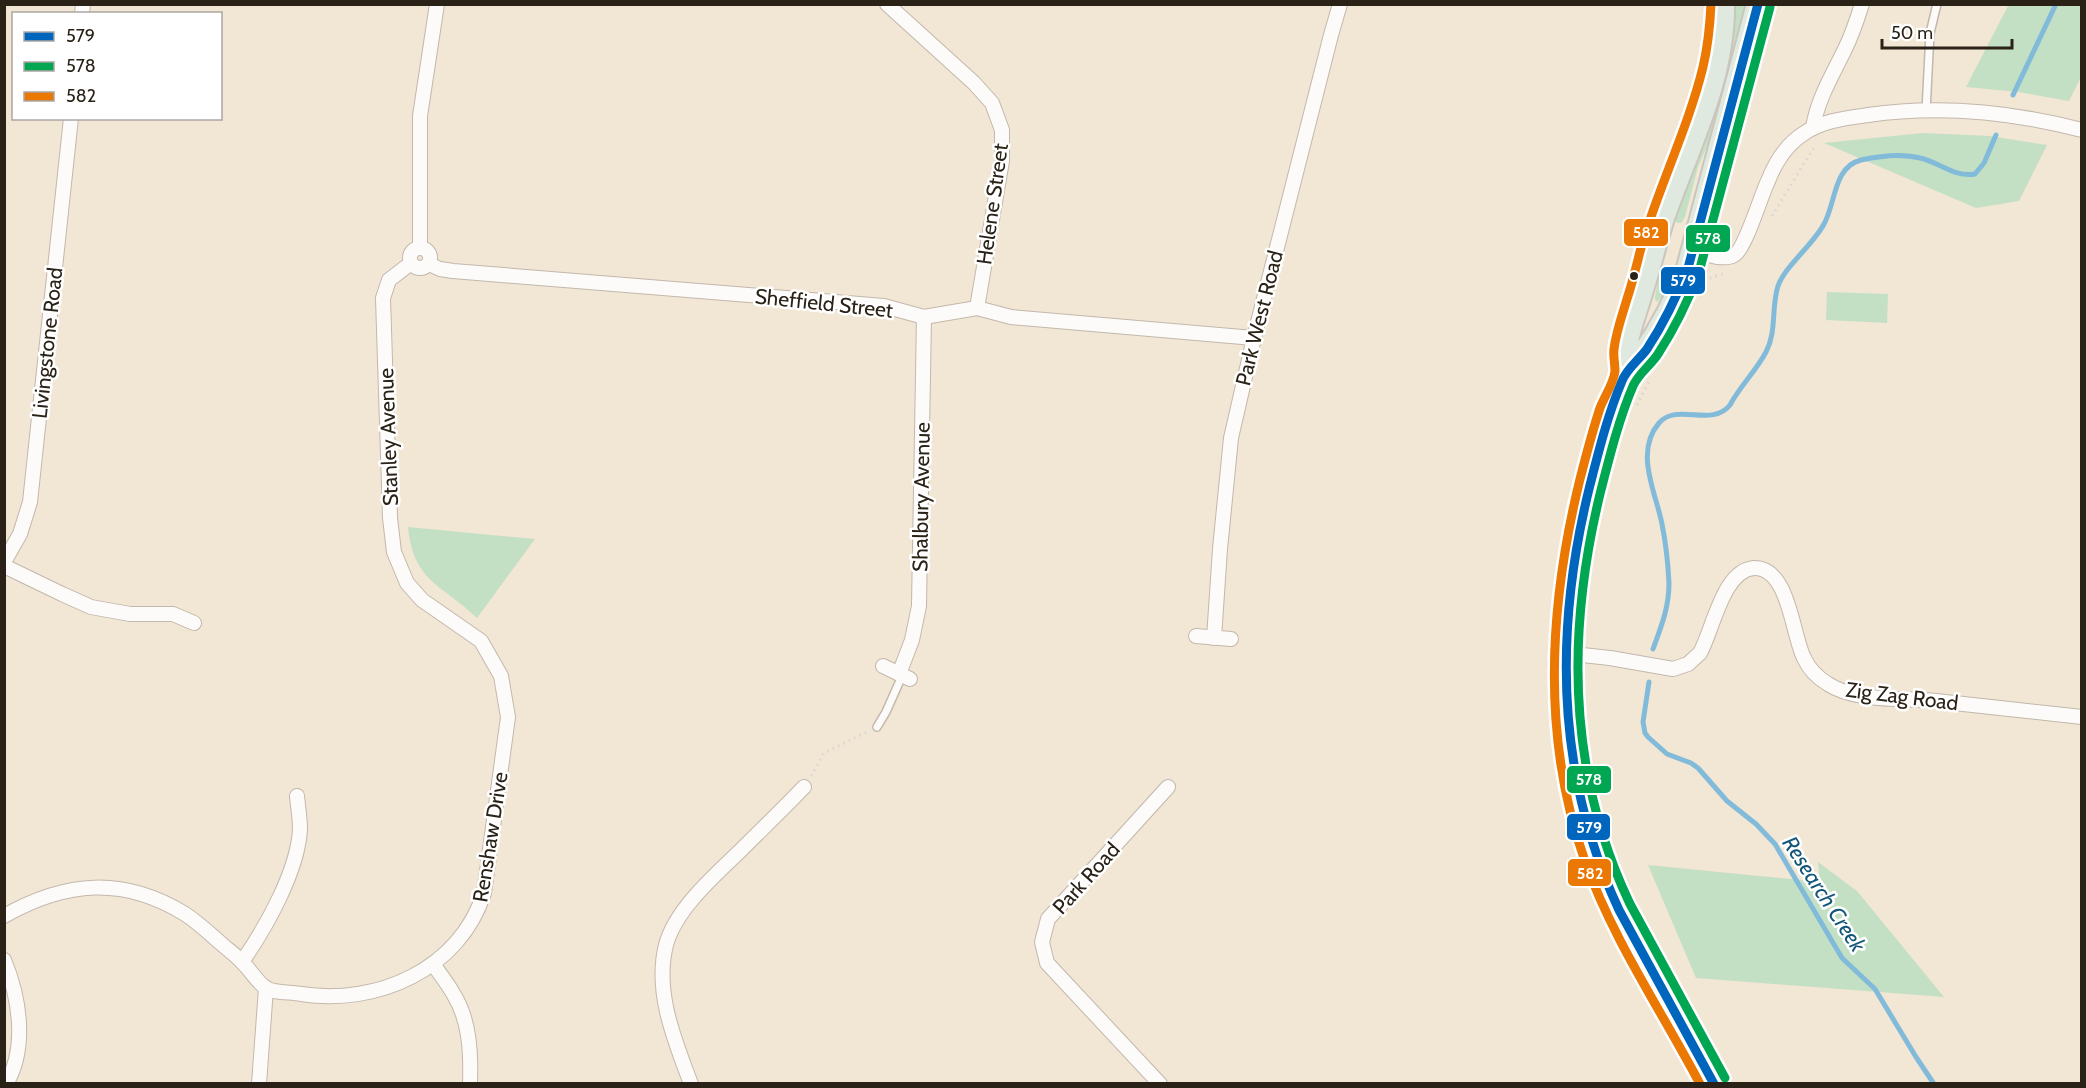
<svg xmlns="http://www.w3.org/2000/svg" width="2086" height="1088" viewBox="0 0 2086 1088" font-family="Cabin,sans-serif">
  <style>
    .green { fill: #c4e0c4 }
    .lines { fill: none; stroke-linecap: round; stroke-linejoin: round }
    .stream { stroke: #82bbda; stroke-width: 5 }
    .lane-casing { stroke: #c2b8ac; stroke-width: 10 }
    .street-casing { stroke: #c2b8ac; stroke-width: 16 }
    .primary-casing { stroke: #cbc6bd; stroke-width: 26 }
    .path { stroke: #dad6d1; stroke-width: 3; stroke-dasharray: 1.5 4.5; stroke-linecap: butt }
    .lane { stroke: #fdfbf9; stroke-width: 7 }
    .street { stroke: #fdfbf9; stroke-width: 14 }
    .primary { stroke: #e0e9e0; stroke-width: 22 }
    .bus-1-casing { stroke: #fff; stroke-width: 14 }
    .bus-2-casing { stroke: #fff; stroke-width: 14 }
    .bus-3-casing { stroke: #fff; stroke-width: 14 }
    .bus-1 { stroke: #0065bd; stroke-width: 9 }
    .bus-2 { stroke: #00a651; stroke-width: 9 }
    .bus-3 { stroke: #ea7802; stroke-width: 9 }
    .bus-dot { fill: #2a2217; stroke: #fff; stroke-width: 2 }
    .labels { text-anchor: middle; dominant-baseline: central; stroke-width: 5; stroke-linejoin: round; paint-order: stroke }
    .street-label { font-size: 21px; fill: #2a2217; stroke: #fff }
    .water-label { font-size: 22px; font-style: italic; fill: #135679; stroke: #fff }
    .line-badge { stroke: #fff; stroke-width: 2 }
    .badge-label { font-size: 16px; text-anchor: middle; font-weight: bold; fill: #fff }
  </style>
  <rect width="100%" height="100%" fill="#f2e6d5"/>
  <g class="green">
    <path d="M2009,4l72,1v72l-12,24 -51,-9 -52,-5z"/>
    <path d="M1731,5h16l-34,127 -15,35 -13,50 -4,6h-4l-3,-6z"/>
    <path d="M1923,133l67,3 57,9 -28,56 -43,7 -152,-65z"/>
    <path d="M1666,267l3,4c0,10 -4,25 -12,31l-2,-3c1,-10 3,-26 11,-32z"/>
    <path d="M1827,292l61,2 -1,29 -61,-3z"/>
    <path d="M408,527l127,12 -58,79c-34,-33 -64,-36 -69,-91z"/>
    <path d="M1818,862l39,29 87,106 -248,-19 -48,-113 172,17z"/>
  </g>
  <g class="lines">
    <g class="stream">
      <path d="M2013,95l43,-91"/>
      <path d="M1653,649c8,-22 16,-41 16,-66 -1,-20 -3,-39 -7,-59 -6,-31 -28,-72 -3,-101 18,-21 53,5 71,-18 10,-19 26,-34 36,-53 11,-21 5,-44 12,-66 7,-20 35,-41 46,-62 12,-21 9,-57 37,-64 18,-4 40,-7 59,-2 19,4 35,20 55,16l9,-11 12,-28"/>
      <path d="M1649,682l-6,40 2,11 3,4 19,17 24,9 7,5 29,33 29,23 19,20 67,114 33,31 41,68 18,27"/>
    </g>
    <defs>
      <g id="lane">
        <path d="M1926,111l4,-78 7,-29"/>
        <path d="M877,727l9,-15 16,-36"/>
      </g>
      <g id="street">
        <path d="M887,4l87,79 18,20 10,27v31l-25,147"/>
        <path d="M82,14l1,-10"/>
        <path d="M1813,128c4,-28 20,-54 32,-79 7,-14 12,-29 17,-45"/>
        <circle cx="420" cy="258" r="10"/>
        <path d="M420,248v-132l17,-112"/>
        <path d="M1693,251c12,3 30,10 41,4 11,-5 27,-60 34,-74 7,-18 18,-36 35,-47 18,-13 43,-16 65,-19 71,-10 144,-3 214,15"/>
        <path d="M429,264l11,5 13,2 431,35 40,11 53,-9 34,9 243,21"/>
        <path d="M4,562l16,-28 10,-32 41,-384"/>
        <path d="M4,566l58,28 29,13 39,7h43l21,9"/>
        <path d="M1196,636l35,3"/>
        <path d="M1214,638l6,-89 11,-111 23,-100 77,-303 9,-31"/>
        <path d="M1564,653l46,5 63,11 15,-5 12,-11c13,-23 23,-83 54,-85 35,-1 38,66 50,90 5,11 14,20 24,26 27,18 77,14 108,17 49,5 97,11 146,16"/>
        <path d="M883,666l27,13"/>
        <path d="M899,674l13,-34 7,-34 5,-289"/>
        <path d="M4,916c62,-35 119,-40 181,-2 14,9 26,21 39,32 7,6 14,11 20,18 7,7 13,18 22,24 7,5 25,4 35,6 76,12 159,-25 183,-101l24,-176 -7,-41 -20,-35 -59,-41 -15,-17 -13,-31 -4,-34 -7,-220 6,-18 22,-17"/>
        <path d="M4,960c15,36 24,87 2,124"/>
        <path d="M242,962c24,-35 56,-91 58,-133 0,-11 -2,-22 -3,-33"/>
        <path d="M433,964c7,10 15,20 21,31 16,26 17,59 16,89"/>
        <path d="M259,1084l7,-96"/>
        <path d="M691,1084c-16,-43 -37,-92 -25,-139 9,-35 48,-69 73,-93 22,-22 44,-43 65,-65"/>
        <path d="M1160,1084l-113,-121 -5,-21 6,-23 120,-132"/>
      </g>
      <g id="primary">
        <path d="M1627,372c-6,-27 7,-54 14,-79 8,-25 14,-50 22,-75 24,-69 61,-138 60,-214"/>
        <path d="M1714,1084c-34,-68 -76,-131 -107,-200 -66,-152 -47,-329 8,-482 3,-9 6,-21 11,-29 4,-6 11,-10 16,-17 18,-26 35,-58 46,-88l70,-264"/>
      </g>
    </defs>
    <use href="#lane" class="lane-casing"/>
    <use href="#street" class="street-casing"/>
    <use href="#primary" class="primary-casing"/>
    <g class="path">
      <path d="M1772,216l44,-72"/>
      <path d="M1704,280l22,-7"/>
      <path d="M1637,405l13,-26"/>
      <path d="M811,776l13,-23 43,-21"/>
    </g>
    <use href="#lane" class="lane"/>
    <use href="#street" class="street"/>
    <use href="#primary" class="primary"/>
    <defs>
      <path id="bus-1" d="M1714,1084l-95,-174c-64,-137 -65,-281 -29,-425 9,-35 18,-71 32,-104 5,-13 17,-21 25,-32 17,-26 30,-53 41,-81l70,-264"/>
      <path id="bus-2" d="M1725,1078l-95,-174c-63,-132 -64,-273 -29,-414 9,-35 18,-71 32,-104 5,-12 18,-21 25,-32 17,-26 30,-53 41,-82l71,-265"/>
      <path id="bus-3" d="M1700,1084c-39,-74 -87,-144 -115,-223 -44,-123 -36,-256 -5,-382 6,-23 12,-47 20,-71 4,-11 14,-25 15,-37 0,-7 -2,-15 -1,-22 2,-17 8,-33 13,-50 6,-18 10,-36 15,-55 18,-60 46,-116 61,-177 5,-21 7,-42 8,-63"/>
    </defs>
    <use href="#bus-1" class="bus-1-casing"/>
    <use href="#bus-2" class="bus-2-casing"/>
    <use href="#bus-3" class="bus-3-casing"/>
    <use href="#bus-1" class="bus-1"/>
    <use href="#bus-2" class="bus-2"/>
    <use href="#bus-3" class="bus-3"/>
  </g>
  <circle class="bus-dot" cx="1634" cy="276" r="5"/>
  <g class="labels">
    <g class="street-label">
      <text transform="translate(992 204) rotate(-82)">Helene Street</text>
      <text transform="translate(824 303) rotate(6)">Sheffield Street</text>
      <text transform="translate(1259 318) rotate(-76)">Park West Road</text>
      <text transform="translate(47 343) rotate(-84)">Livingstone Road</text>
      <text transform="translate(388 437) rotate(-92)">Stanley Avenue</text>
      <text transform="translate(921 497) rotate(-89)">Shalbury Avenue</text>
      <text transform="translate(1902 696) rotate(7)">Zig Zag Road</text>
      <text transform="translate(490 837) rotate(-81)">Renshaw Drive</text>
      <text transform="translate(1086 878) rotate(-48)">Park Road</text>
    </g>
    <g class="water-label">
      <text transform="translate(1824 894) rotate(57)">Research Creek</text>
    </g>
  </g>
  <g class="line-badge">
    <rect x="1623" y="218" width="46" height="29" rx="6" fill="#ea7802"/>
    <rect x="1685" y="224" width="46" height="29" rx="6" fill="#00a651"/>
    <rect x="1660" y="266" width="46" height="29" rx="6" fill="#0065bd"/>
    <rect x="1566" y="765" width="46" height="29" rx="6" fill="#00a651"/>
    <rect x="1566" y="813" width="45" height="28" rx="6" fill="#0065bd"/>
    <rect x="1567" y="858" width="45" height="29" rx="6" fill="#ea7802"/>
  </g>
  <g class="badge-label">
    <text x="1646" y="238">582</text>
    <text x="1708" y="244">578</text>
    <text x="1683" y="286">579</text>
    <text x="1589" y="785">578</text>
    <text x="1589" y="833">579</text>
    <text x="1590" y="879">582</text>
  </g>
  <rect width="2086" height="1088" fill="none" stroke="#2a2217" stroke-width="12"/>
  <rect x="12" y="12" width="210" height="108" fill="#ffffff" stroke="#aaa7a2" stroke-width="1.5"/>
  <rect x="24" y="32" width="30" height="9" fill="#0065bd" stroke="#aaa7a2" stroke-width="1.5"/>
  <text x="66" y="42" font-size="18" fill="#2a2217">579</text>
  <rect x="24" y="62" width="30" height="9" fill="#00a651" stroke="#aaa7a2" stroke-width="1.5"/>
  <text x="66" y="72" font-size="18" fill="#2a2217">578</text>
  <rect x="24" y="92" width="30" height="9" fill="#ea7802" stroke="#aaa7a2" stroke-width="1.5"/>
  <text x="66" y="102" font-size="18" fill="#2a2217">582</text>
  <path d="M1882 39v9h130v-9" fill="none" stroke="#2a2217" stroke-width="3"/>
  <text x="1891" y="39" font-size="18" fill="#2a2217" stroke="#ffffff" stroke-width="4.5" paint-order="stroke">50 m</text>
</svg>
